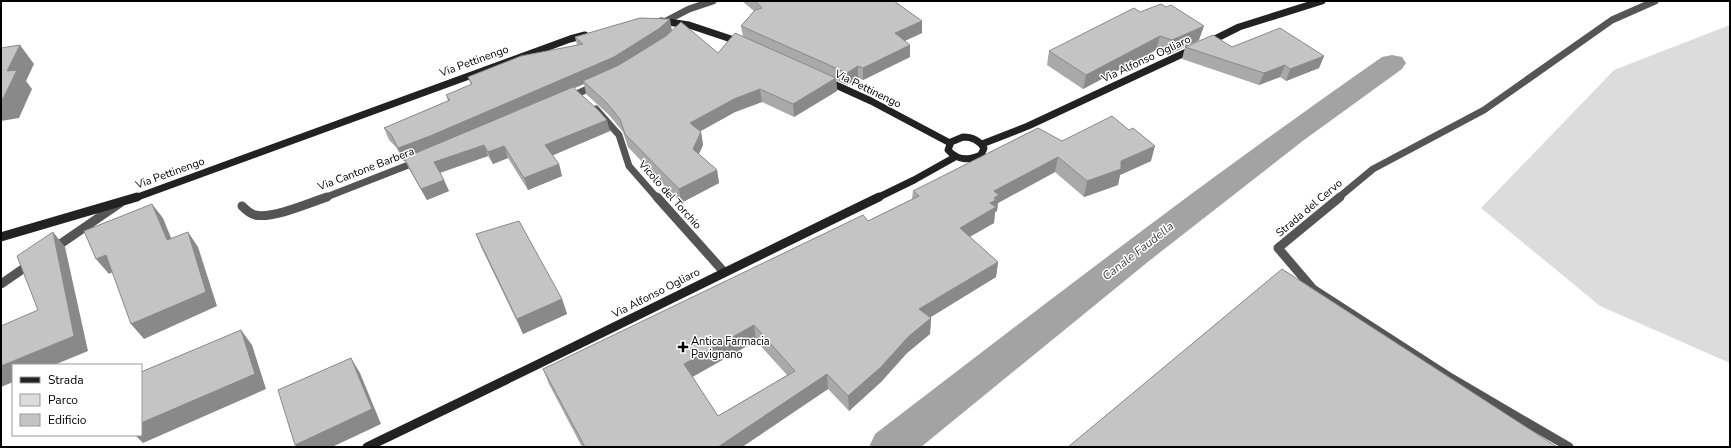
<svg xmlns="http://www.w3.org/2000/svg" width="1731" height="448" viewBox="0 0 1731 448" font-family="'Nunito Sans',sans-serif">
  <style>
    .green { fill: #dcdcdc }
    .lines { fill: none; stroke-linecap: round; stroke-linejoin: round }
    .canal { fill: #a3a3a3; fill-rule: evenodd }
    .street-far1 { stroke: #555; stroke-width: 7 }
    .street { stroke: #555; stroke-width: 9 }
    .secondary-far1 { stroke: #222; stroke-width: 7 }
    .secondary { stroke: #222; stroke-width: 9 }
    .wall { fill: #a9a9a9; fill-rule: evenodd }
    .shaded-wall { fill: #898989 }
    .building { fill: #c4c4c4; stroke: #898989; fill-rule: evenodd }
    .poi-dot { fill: #000; stroke: #fff; stroke-width: 1.5 }
    .labels { text-anchor: middle; dominant-baseline: central; stroke-width: 3; stroke-linejoin: round; paint-order: stroke }
    .street-label { font-size: 11px; fill: #000; stroke: #fff }
    .poi-label { font-size: 11px; fill: #000; stroke: #fff; text-anchor: start }
    .water-label { font-size: 12px; font-style: italic; fill: #444; stroke: #fff }
  </style>
  <rect width="100%" height="100%" fill="#fff"/>
  <path class="green" d="M1730,25v338l-130,-57 -119,-98 133,-138z"/>
  <g class="lines">
    <path class="canal" d="M1392,55l10,2 4,6 -4,6 -98,71 -155,121 -228,186h-52l6,-13c167,-128 334,-257 507,-377z"/>
    <g class="street-far1">
      <path d="M666,21l23,-12 24,-8"/>
      <path d="M570,97l24,-11"/>
      <path d="M596,109l23,26 10,31 28,32"/>
      <path d="M324,198l92,-36"/>
      <path d="M1338,198l35,-29 111,-59 128,-90 43,-19"/>
    </g>
    <g class="street">
      <path d="M657,197l67,75"/>
      <path d="M1340,197l-62,51 35,41 138,89 118,69"/>
      <path d="M242,206c3,3 9,8 13,9 18,4 54,-12 72,-18"/>
      <path d="M53,249l67,-46"/>
      <path d="M1,284l29,-20"/>
    </g>
    <g class="secondary-far1">
      <path d="M661,21l28,4 51,17"/>
      <path d="M1209,42l30,-15 83,-26"/>
      <path d="M827,81l44,20 79,42"/>
      <path d="M963,137c9,0 16,3 21,11l-3,7c-12,6 -24,5 -33,-5l3,-8z"/>
      <path d="M982,144l46,-18 165,-77"/>
      <path d="M135,198l435,-159 15,-4"/>
      <path d="M877,198l37,-18 41,-23"/>
    </g>
    <g class="secondary">
      <path d="M1,237l136,-40"/>
      <path d="M367,447c172,-82 341,-167 512,-250"/>
    </g>
  </g>
  <g class="wall">
    <path d="M742,1h152l28,20v12l-17,8 5,16 -47,23 -5,-2 -11,7 -11,-5 1,11 -43,26 -32,-15 -27,10 -35,19 1,1 2,13 -4,9 18,16 2,13 -38,20 -53,-56 -5,-15 -14,-17 -23,-21 -2,-10 -10,4 36,43 -58,24 7,9 3,12 -34,14 -20,-32 -15,6 -5,-8 -48,17 9,18 -22,9 -18,-31 -4,-9 -1,1 -8,-14 -7,-7 -5,-12 64,-27 -2,-6 25,-10 -3,-8 109,-32 -2,-8 97,-7 46,23 25,-16 -2,-11 13,-15z"/>
    <path d="M1140,12l59,28 -31,15 -12,-5 -73,39 -36,-24 2,-14z"/>
    <path d="M1185,47h47l92,9 -5,12 -33,13 -6,-4 -21,8 -77,-26z"/>
    <path d="M1062,141l89,20 -31,14 -2,10 -34,12 -29,-25 -57,31 -1,8 -2,1 -1,11 -24,14 28,25 -2,15 -66,40 1,1 -1,16 -23,19 -26,29 -32,29 -21,-22 -86,58h-160l-33,-63 -6,-15 325,-148 44,-22 1,-8zM756,341l31,34 -69,41 -26,-39z"/>
    <path d="M476,234l86,65 5,15 -44,20 -41,-85z"/>
  </g>
  <g class="shaded-wall">
    <path d="M670,19l2,12 -55,39 -34,11 1,3 -149,64 -31,13 -6,-13z"/>
    <path d="M922,21v12l-27,12v-12z"/>
    <path d="M1204,26l-5,14 -31,15 4,-15z"/>
    <path d="M1160,36l-4,14 -73,39 3,-14z"/>
    <path d="M20,45l14,19 -8,17 6,8 -13,29 -18,3v-22l6,-28z"/>
    <path d="M910,45v12l-47,23v-12z"/>
    <path d="M1324,56l-5,12 -33,13 4,-12z"/>
    <path d="M1285,65l-5,12 -21,8 5,-12z"/>
    <path d="M858,66v12l-11,7v-12z"/>
    <path d="M836,78l1,13 -43,26 -1,-13z"/>
    <path d="M760,89l2,13 -27,10 -43,24 -2,-13 44,-24z"/>
    <path d="M607,120l3,11 -61,26 -4,-12z"/>
    <path d="M701,132l2,13 -8,17 -2,-13z"/>
    <path d="M484,145l4,11 -49,17 -5,-11z"/>
    <path d="M504,146l4,12 -15,6 -5,-12z"/>
    <path d="M1155,146l-4,15 -31,14 -2,10 -34,12 3,-16 34,-20z"/>
    <path d="M1058,157l-3,15 -57,31 -1,8 -2,1 -1,11 -36,20 2,-15 30,-25 4,-12z"/>
    <path d="M559,164l3,12 -34,14 -4,-12z"/>
    <path d="M717,170l2,13 -38,20 -2,-14z"/>
    <path d="M444,180l5,11 -22,9 -6,-11z"/>
    <path d="M152,204l11,14 15,37 -11,-15z"/>
    <path d="M53,232l12,15 23,104 -34,14h-41v17l-12,5v-21l73,-30z"/>
    <path d="M188,232l10,15 19,59 -73,33 -13,-15z"/>
    <path d="M106,255l12,14 -9,5 -13,-15z"/>
    <path d="M998,262l-2,15 -78,48 1,-16z"/>
    <path d="M562,299l5,15 -44,20 -6,-15z"/>
    <path d="M931,318l-1,16 -23,19 -26,29 -32,29 -1,-15 60,-59z"/>
    <path d="M754,325l2,16 -69,39 -3,-16z"/>
    <path d="M241,330l11,15 14,44 -123,54 -8,-8h6v-12z"/>
    <path d="M351,358l9,15 21,51 -49,23h-35l-2,-2z"/>
    <path d="M827,374l1,15 -86,58h-24z"/>
  </g>
  <g class="building">
    <path d="M755,1h139l28,20 -27,12 15,12 -47,23 -5,-2 -11,7 -106,-47 14,-16 7,-2z"/>
    <path d="M1161,4l5,3 5,-2 33,21 -32,14 -12,-4 -74,39 -37,-24 85,-43 6,4z"/>
    <path d="M640,18l30,1 -10,9 -46,29 -184,79 -32,12 -7,-14 -7,-6 66,-28 -4,-5 26,-11 -4,-7 53,-21 62,-12 -8,-7z"/>
    <path d="M681,22l37,31 17,-20 101,45 -43,26 -33,-15 -26,10 -44,24 11,9 -8,17 24,21 -38,19 -54,-55 -5,-15 -14,-17 -23,-21 36,-16 47,-29z"/>
    <path d="M1280,28l44,28 -34,13 -5,-4 -21,8 -79,-26 28,-12 19,12z"/>
    <path d="M20,45l-13,26 10,-1 -14,29h-2v-51z"/>
    <path d="M573,87l25,23 9,10 -62,25 14,19 -35,14 -20,-32 -16,6 -4,-7 -50,17 10,18 -23,9 -17,-31z"/>
    <path d="M1112,116l17,14 4,-2 22,18 -34,15v8l-34,12 -29,-24 -64,34 5,4 -5,3 2,2 -6,3 6,4 -36,21 38,34 -79,47 12,9 -23,19 -27,30 -33,29 -21,-22 -109,73h-133l-42,-78 320,-154 5,6 51,-25 -6,-5 125,-63 24,13zM754,325l41,46 -77,45 -34,-52z"/>
    <path d="M152,204l15,36 21,-8 18,60 -75,32 -25,-69 -10,4 -12,-28z"/>
    <path d="M519,221l43,78 -45,20 -41,-85z"/>
    <path d="M53,232l21,104 -73,30v-40l37,-16 -21,-54z"/>
    <path d="M1282,269l275,178h-489z"/>
    <path d="M241,330l14,44 -114,49v-51z"/>
    <path d="M351,358l21,51 -77,36 -17,-55z"/>
  </g>
  <path class="poi-dot" d="M681 341h4v4h4v4h-4v4h-4v-4h-4v-4h4z"/>
  <g class="labels">
    <g class="street-label">
      <text transform="translate(1146 59) rotate(-25)">Via Alfonso Ogliaro</text>
      <text transform="translate(474 61) rotate(-20)">Via Pettinengo</text>
      <text transform="translate(868 89) rotate(26)">Via Pettinengo</text>
      <text transform="translate(366 169) rotate(-21)">Via Cantone Barbera</text>
      <text transform="translate(170 173) rotate(-20)">Via Pettinengo</text>
      <text transform="translate(670 195) rotate(48)">Vicolo del Torchio</text>
      <text transform="translate(1309 208) rotate(-40)">Strada del Cervo</text>
      <text transform="translate(656 293) rotate(-27)">Via Alfonso Ogliaro</text>
    </g>
    <g class="poi-label">
      <text x="691" y="341">Antica Farmacia<tspan x="691" dy="13">Pavignano</tspan></text>
    </g>
    <g class="water-label">
      <text transform="translate(1138 251) rotate(-38)">Canale Faudella</text>
    </g>
  </g>
  <rect width="1731" height="448" fill="none" stroke="#000000" stroke-width="4"/>
  <rect x="12" y="364" width="130" height="72" fill="#ffffff" stroke="#999999"/>
  <rect x="20" y="377" width="20" height="6" fill="#222222" stroke="#999999"/>
  <text x="48" y="384" font-size="12" fill="#000000">Strada</text>
  <rect x="20" y="394" width="20" height="12" fill="#dcdcdc" stroke="#999999"/>
  <text x="48" y="404" font-size="12" fill="#000000">Parco</text>
  <rect x="20" y="414" width="20" height="12" fill="#c4c4c4" stroke="#999999"/>
  <text x="48" y="424" font-size="12" fill="#000000">Edificio</text>
</svg>
